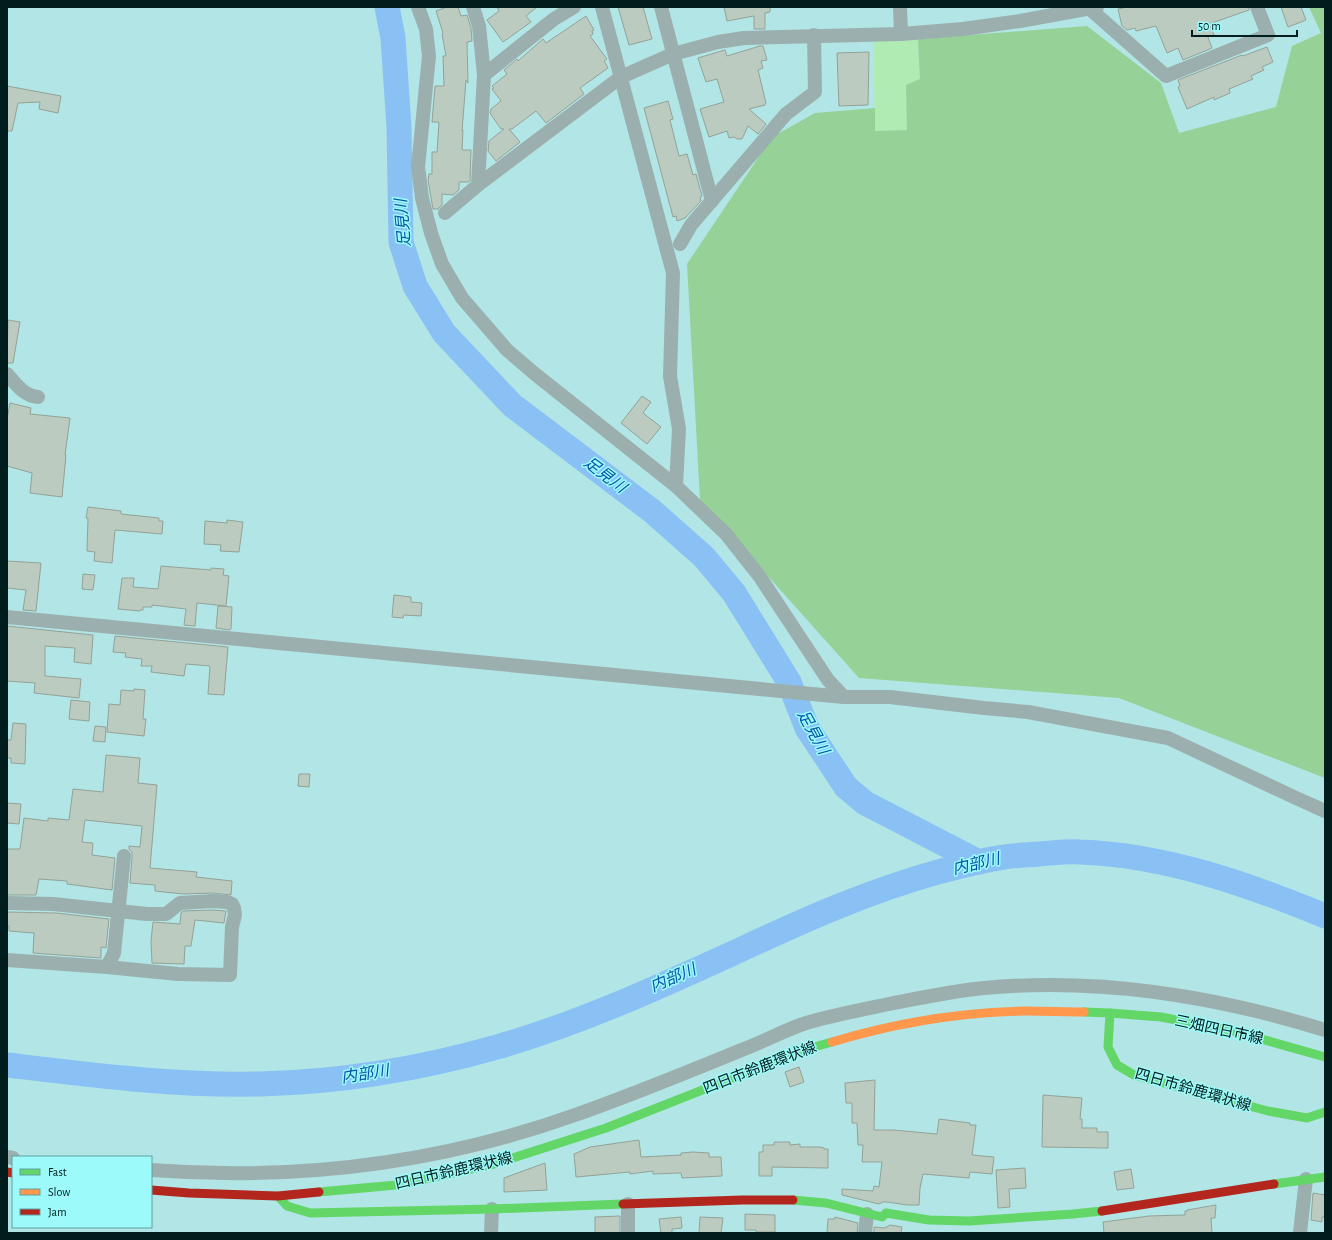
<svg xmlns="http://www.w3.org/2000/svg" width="1332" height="1240" viewBox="0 0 1332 1240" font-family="'Alegreya Sans','Noto Sans JP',sans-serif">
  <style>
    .green { fill: #b0ebb4 }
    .forest { fill: #96d197 }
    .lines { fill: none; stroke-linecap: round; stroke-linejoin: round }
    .river { stroke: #89c1f4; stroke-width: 25 }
    .building { fill: #bccbc0; stroke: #93a297 }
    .street { stroke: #9cafaf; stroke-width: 14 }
    .fast { stroke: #63d668; stroke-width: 9 }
    .slow { stroke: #ff974d; stroke-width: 9 }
    .jam { stroke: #b3261e; stroke-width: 9 }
    .labels { text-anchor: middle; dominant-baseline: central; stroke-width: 3; stroke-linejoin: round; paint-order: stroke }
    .street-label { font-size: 15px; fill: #001c1c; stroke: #9cfbfa }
    .water-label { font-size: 16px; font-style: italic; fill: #0655a5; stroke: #9cfbfa }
  </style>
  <rect width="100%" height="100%" fill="#b2e5e5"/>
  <path class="green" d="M918,39l2,41 -14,5 1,45 -32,1 -2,-90z"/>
  <path class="forest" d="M1309,7h16v771l-206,-80 -260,-20 -159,-178 -13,-236 85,-127 43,-24 60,-5v23l32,-1 -1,-45 14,-6 -2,-40 169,-13 74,57 18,50 97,-26 16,-61 29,-13z"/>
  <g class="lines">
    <g class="river">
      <path d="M387,7l6,31 6,89 2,115 14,44 29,47 68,72 140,106 52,46 30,36 55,89 18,46 39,59 19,16 114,59"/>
      <path d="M7,1065c84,10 169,21 253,19 81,-2 160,-15 237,-37 84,-24 164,-61 243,-97 64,-30 129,-59 198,-78 22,-6 44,-12 67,-15 11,-2 23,-2 34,-3 14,-1 28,-3 41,-2 85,3 167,32 245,64"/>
    </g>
  </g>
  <g class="building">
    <path d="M447,7h11l3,9 6,-1 4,13 1,13 -5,1 1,41 -2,-3 -4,51 1,-1 -1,20h9l-1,31 -2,1h-9v8l-6,5 -11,-1v11l-4,4h-5l-5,-29 1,-6h3v-22h5l2,-30h-7l3,-36h9l-1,-30h3l-4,-22 1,-1 -7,-22z"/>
    <path d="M497,7h40l-11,9 5,6 -28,20 -16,-22 12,-9z"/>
    <path d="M618,7h25l9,32 -23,6z"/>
    <path d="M724,7h46v5l-5,1v16h-11v-13l-27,5z"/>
    <path d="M1127,7h122v3l-40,14 5,11 -6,2 4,11 -29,12 -5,-12 -11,5 -11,-27 -20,5 -1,-3 -8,2 -5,-4 -4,-17z"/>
    <path d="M1281,7h20l5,13 -18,7z"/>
    <path d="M586,16l8,14 -2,1 1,3 -3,2 17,23 -3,2 4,7 -28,20 4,6 -38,29 -10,-12 -24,18h-3l11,13 -24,19 -8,-10 1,-10 15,-12h-3l-11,-16 1,-4 10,-8 -9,-12 2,-1 -2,-2 15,-12 -3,-4 13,-11 1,2 25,-22 3,4z"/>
    <path d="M760,46h3l4,14 -6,1 2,7 -5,2 8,33 -1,1v1l-16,4 17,15 -8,10 -10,-8 -6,13h-5l-3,-2 -5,1 -2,-7 -18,6 -9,-28 24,-7 -7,-23 -11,3 -8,-24 27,-8 2,6z"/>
    <path d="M1267,47l6,15 -11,5 2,3 -13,6 2,3 -24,10 1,4 -16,7v-3l-27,12 -9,-22 2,-1 -2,-6 64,-25 1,1z"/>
    <path d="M869,52l-1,53 -29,1 -2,-53z"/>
    <path d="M7,86l54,10 -3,17 -19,-4 1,-7 -22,1 -6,28h-5z"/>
    <path d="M668,101l5,18 -3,1 9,36 8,-2 6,21 3,-1 6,22 -2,1 1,4 -16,17 -8,3 -1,-5 -3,1 -29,-109z"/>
    <path d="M8,320l12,2 -7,41h-6z"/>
    <path d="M642,396l9,6 -8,11 18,14 -14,17 -26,-21z"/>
    <path d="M10,403l21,5 -1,6 40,4 -5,37h1l-4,42 -32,-4 2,-20 -25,-7v-47z"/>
    <path d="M88,507l33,4v3l38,4v3h4l-1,13 -47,-4 -3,33 -18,-2 1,-9 -8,-1 1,-33h-2z"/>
    <path d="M227,520l16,2 -4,30 -19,-1 1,-6 -17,-1 1,-23 22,2z"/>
    <path d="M7,561l34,2 -5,48 -13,-1 3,-20 -19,-2z"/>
    <path d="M161,566l50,4v-2l13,1 -1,6 6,1 -3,30 -29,-3 -2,23 -11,-1 2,-16 -34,-4v2h-9v3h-3v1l-22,-2 4,-31h12l-1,9 25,2z"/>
    <path d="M83,574l12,1 -2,15 -11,-1z"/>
    <path d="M394,595l17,2v5l11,1 -1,13 -17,-1 -1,3 -11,-1z"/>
    <path d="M218,606l14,1 -1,22 -2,1 -13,-2z"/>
    <path d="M7,626l86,9 -2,29 -17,-2 1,-14 -30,-2v30l36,3 -2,19 -45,-5 1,-10 -28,-2z"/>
    <path d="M115,636l113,11 -4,48 -16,-1 2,-28 -24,-2 -2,12 -33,-4 1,-6h-11l1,-7 -17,-2 1,-4 -13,-1z"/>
    <path d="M134,689l11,1 -2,29h3l-2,17 -37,-4 2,-28 11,1 1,-15 13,1z"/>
    <path d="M71,700l19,2 -1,19 -20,-2z"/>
    <path d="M13,723l13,1 -1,40 -14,-1v-5h-4v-18h4z"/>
    <path d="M95,726l11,1 -1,15 -12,-1z"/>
    <path d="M106,755l34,3 -2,25 19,2 -7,83 47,4 -1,5 36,4 -1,14 -19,-2 -29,1 -28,-3v-6l-25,-2 2,-26v-5l-3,-3v-3l11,1 2,-21 -57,-6 -3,22 11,1 -1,12 23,3 -3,32 -45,-6v-3l-28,-2 -3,16h-29v-46h13l4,-31 24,3v-3l21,2 4,-31 30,3z"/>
    <path d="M299,774h11l-1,13 -11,-1z"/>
    <path d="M7,803l14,1 -2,20 -12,-1z"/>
    <path d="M212,910l14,1 -2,12 -29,-3 -4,26h-6l-1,18 -32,-1 -1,-22 2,-19 27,2 1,-11 2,-2z"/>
    <path d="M7,912l49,1 53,6 -3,29 -5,-1v11l-68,-5 1,-20 -25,-2v-5h-2z"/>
    <path d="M799,1067l5,15 -14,5 -5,-15z"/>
    <path d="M875,1080l-1,50h19l44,4 2,-15 31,4v2h6l-4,30 22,2 -2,17 -22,-2 -1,6 -46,-4 -3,14 -1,17h-12l-20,-3h-4l-4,2 -37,-9v-6l31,2 1,-5 5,1 3,-25h-20l1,-17h-5l-1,-22h-5v-20h-6l-1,-20z"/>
    <path d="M1043,1095l39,3 -2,21h2v9h15v4h11v16l-66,-1z"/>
    <path d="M639,1140l2,17 40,-2v-2l12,-1 16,1v4h12l1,19 -40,2 -1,-5 -28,1v-3l-23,3v-2l-54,5 -2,-23 16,-7z"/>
    <path d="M774,1142h16v3l10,-1v3h20l4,1v1h4v19l-56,-1v9h-13v-24h4v-7h11z"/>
    <path d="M545,1163l2,27 -43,2v-14z"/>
    <path d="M1025,1168l1,20 -17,1 1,18 -12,1 -2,-38z"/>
    <path d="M1131,1169l3,19 -17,2 -3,-18z"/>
    <path d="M1313,1193l12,2v22h-3v5l-11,-2z"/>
    <path d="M1216,1205l-1,13h-4l1,15h-108l-1,-11 46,-6 36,-1v-4h2v-1z"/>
    <path d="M745,1214l30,1v17h-19v-2h-11z"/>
    <path d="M620,1216v17h-25v-16z"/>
    <path d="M681,1217l1,11 -10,1v4h-11l-2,-14z"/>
    <path d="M700,1217l23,1 -2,15h-22z"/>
    <path d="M835,1217l23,6 -1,10h-30l1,-14h7z"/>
    <path d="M890,1225l12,2 -1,6h-27v-6l11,1z"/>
  </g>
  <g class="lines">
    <g class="street">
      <path d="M418,7l8,22 3,27 -11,111 4,31 9,35 11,31 20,34 45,52 28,24 141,112 50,48 34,43 68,103 16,17"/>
      <path d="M473,7l6,19 5,49 -6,110"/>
      <path d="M602,7l71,266 -3,103 9,53 -3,57"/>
      <path d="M661,7l51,194"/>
      <path d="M900,7l1,27"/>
      <path d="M1090,9l76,67 102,-41 -11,-28"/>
      <path d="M484,75l70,-56 20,-12"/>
      <path d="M445,213l33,-28 143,-108 52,-23 45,-12 26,-4 157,-4 62,-5 57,-8 77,-14"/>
      <path d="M680,244l11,-19 95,-111 29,-22 -1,-57"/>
      <path d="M7,374c9,10 17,22 31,23"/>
      <path d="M7,617l837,80h46l94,11 44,4 140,26 128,60 29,13"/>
      <path d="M7,903l46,1 94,10h19l14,-11 32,-2 15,1 5,2 2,4 1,7 -3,12 -2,48 -52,-1 -71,-7 -100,-7"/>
      <path d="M107,967l7,-14 10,-97"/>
      <path d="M7,1157l6,1"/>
      <path d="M151,1170c145,11 287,-6 424,-55 57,-20 113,-43 169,-66 21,-8 41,-19 62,-26 27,-8 55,-13 83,-19 31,-6 63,-13 95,-16 116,-11 231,8 341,42"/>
      <path d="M628,1204v29"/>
      <path d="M491,1233l1,-24"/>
      <path d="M865,1233l2,-19"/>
      <path d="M1300,1233l6,-54"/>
    </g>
    <g class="fast">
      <path d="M1084,1012l26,1 -2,34 9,18 17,10 134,36 39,7 18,-6"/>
      <path d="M1110,1013l51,4 72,14 92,26"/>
      <path d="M1274,1184l51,-7"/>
      <path d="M319,1192l77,-7 98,-21 112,-36 198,-78 28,-8"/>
      <path d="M278,1196l9,10 23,7 182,-4 131,-5"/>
      <path d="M793,1200l33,3 56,14 4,-4 43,7 40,1 104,-7 29,-3"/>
    </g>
    <path class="slow" d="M832,1042c63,-19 129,-30 194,-31 20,0 39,1 58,1"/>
    <g class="jam">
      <path d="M7,1172l6,1"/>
      <path d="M151,1190l38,3 89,3 41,-4"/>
      <path d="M623,1204l119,-4h51"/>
      <path d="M1102,1211l172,-27"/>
    </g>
  </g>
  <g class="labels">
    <g class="street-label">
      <text transform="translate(1219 1030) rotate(12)">三畑四日市線</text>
      <text transform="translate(760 1068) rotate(-21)">四日市鈴鹿環状線</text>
      <text transform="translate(1193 1090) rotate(16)">四日市鈴鹿環状線</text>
      <text transform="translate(454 1171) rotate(-13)">四日市鈴鹿環状線</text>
    </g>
    <g class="water-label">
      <text transform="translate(403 223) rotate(-95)">足見川</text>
      <text transform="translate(605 475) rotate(37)">足見川</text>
      <text transform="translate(813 732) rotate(61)">足見川</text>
      <text transform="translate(976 864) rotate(-13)">内部川</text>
      <text transform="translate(673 978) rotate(-23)">内部川</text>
      <text transform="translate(365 1074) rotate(-9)">内部川</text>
    </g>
  </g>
  <rect width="1332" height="1240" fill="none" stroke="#001c1c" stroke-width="16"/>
  <rect x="12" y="1156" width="140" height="72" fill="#9cfbfa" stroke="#5ea2a1"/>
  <rect x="20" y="1169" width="20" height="6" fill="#63d668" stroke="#5ea2a1"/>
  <text x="48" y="1176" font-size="12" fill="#001c1c">Fast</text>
  <rect x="20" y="1189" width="20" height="6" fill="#ff974d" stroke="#5ea2a1"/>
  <text x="48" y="1196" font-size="12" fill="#001c1c">Slow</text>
  <rect x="20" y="1209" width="20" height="6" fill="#b3261e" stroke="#5ea2a1"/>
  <text x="48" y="1216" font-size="12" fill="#001c1c">Jam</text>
  <path d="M1192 30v6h105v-6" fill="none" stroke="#001c1c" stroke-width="2"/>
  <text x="1198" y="30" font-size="12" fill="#001c1c" stroke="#9cfbfa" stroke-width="3" paint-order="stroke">50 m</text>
</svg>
